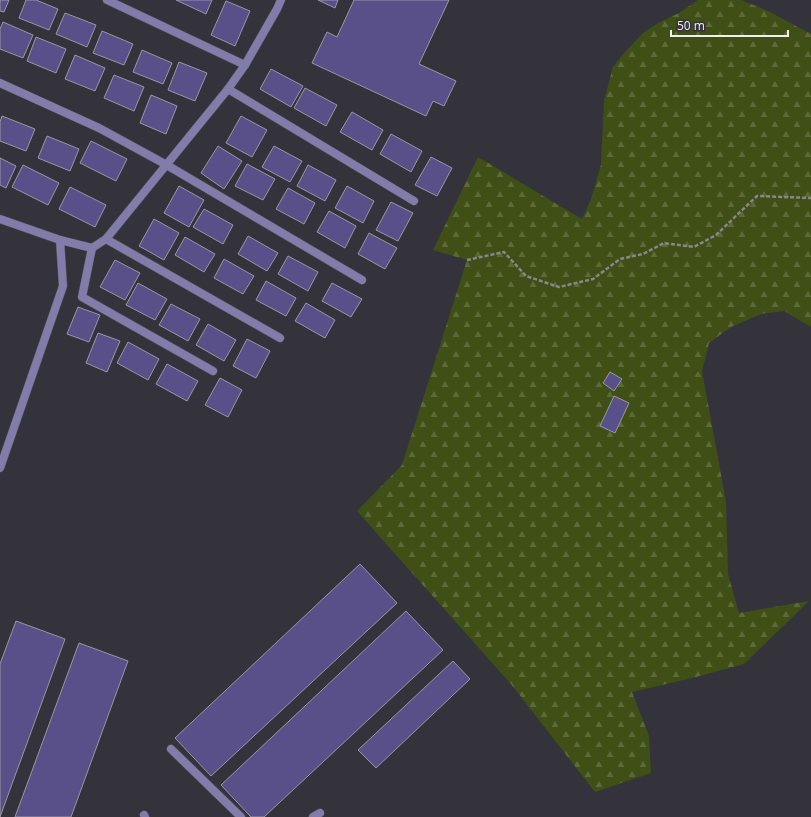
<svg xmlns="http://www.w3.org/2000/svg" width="811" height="817" viewBox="0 0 811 817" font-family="'Open Sans',sans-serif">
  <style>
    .forest { fill: url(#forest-firs) }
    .building { fill: #59508a; stroke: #9898a1 }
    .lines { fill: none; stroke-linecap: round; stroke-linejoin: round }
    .lane-casing { stroke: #525158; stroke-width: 9 }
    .street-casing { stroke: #525158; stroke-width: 9 }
    .path { stroke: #87868d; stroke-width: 2.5; stroke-dasharray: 4 2; stroke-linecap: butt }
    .lane { stroke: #817caa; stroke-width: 8 }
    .street { stroke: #817caa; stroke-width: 8 }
  </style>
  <defs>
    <pattern id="forest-firs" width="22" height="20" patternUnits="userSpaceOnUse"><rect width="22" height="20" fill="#404f15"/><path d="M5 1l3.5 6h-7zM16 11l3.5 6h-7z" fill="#5c6938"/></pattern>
  </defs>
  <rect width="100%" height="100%" fill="#34333b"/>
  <path class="forest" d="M698,0h43l27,11 43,23v293l-27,-16 -23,3 -30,13 -22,16 -7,28 24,131 2,72 11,39 70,-12 -65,63 -48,13 -64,15 17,44 2,37 -56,19 -84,-108 -154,-173 45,-46 65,-205 -34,-10 45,-93 104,62 9,-20 10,-34 3,-64 9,-34 12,-15 18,-19 15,-10 21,-10z"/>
  <g class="building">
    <path d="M0,0h9l-5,12 -4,-1z"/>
    <path d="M26,0h10l22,9 -9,21 -30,-12z"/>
    <path d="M176,0h36l-6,14z"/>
    <path d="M318,0h20l-3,8z"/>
    <path d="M354,0h95l-30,64 37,17 -12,25 -11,-5 -7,15 -114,-53 15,-31 10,5z"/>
    <path d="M226,1l24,10 -15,35 -24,-11z"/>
    <path d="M65,13l31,12 -9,22 -31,-13z"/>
    <path d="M3,22l30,13 -10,23 -23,-9v-20z"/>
    <path d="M102,31l31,13 -9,21 -31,-12z"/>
    <path d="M36,37l30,12 -10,24 -29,-12z"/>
    <path d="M142,50l30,13 -9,21 -30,-12z"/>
    <path d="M75,55l30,13 -10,23 -30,-12z"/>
    <path d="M179,62l28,11 -12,28 -27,-11z"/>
    <path d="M271,69l32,17 -12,21 -31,-18z"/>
    <path d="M114,75l30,12 -10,24 -30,-13z"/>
    <path d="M305,88l32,17 -11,21 -32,-18z"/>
    <path d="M151,95l26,11 -11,28 -26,-11z"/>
    <path d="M352,112l31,18 -11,20 -32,-18z"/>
    <path d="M2,116l33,13 -9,22 -26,-10v-19z"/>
    <path d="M241,116l26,14 -15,27 -26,-14z"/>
    <path d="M391,134l31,17 -11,21 -31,-18z"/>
    <path d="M47,136l32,13 -9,22 -32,-13z"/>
    <path d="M91,141l36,18 -11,22 -36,-18z"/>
    <path d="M218,146l24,15 -18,28 -23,-16z"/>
    <path d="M274,146l28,15 -12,21 -28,-15z"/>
    <path d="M431,157l21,11 -15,28 -22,-11z"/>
    <path d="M0,158l16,8 -10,22 -6,-3z"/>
    <path d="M247,164l28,15 -12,21 -28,-14z"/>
    <path d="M23,165l36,18 -11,22 -36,-18z"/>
    <path d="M308,165l28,15 -11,21 -28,-15z"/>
    <path d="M179,186l25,14 -15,27 -25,-14z"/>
    <path d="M347,186l27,15 -11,22 -28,-15z"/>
    <path d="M70,187l36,18 -11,22 -36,-18z"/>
    <path d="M288,188l27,15 -11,21 -28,-15z"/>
    <path d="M391,202l22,11 -15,28 -22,-11z"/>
    <path d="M204,209l29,16 -10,19 -30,-17z"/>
    <path d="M329,211l27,15 -11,22 -28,-16z"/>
    <path d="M154,219l25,14 -15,27 -25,-14z"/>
    <path d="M369,233l28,15 -12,21 -27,-15z"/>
    <path d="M248,236l30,17 -11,18 -29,-17z"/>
    <path d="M185,237l30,17 -11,18 -29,-17z"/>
    <path d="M288,256l30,16 -10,19 -30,-17z"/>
    <path d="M224,259l30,17 -11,18 -29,-16z"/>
    <path d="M115,260l25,13 -15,27 -25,-13z"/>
    <path d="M266,281l30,17 -10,18 -30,-16z"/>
    <path d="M138,283l29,16 -12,21 -29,-15z"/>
    <path d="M332,283l30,16 -11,18 -29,-16z"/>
    <path d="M306,303l29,17 -10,18 -30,-17z"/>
    <path d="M171,304l29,15 -12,22 -29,-16z"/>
    <path d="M78,307l22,8 -11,27 -22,-8z"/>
    <path d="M208,324l28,16 -12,21 -28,-16z"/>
    <path d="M98,333l22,8 -13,31 -21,-9z"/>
    <path d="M247,339l23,12 -14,27 -23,-12z"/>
    <path d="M128,342l31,17 -11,21 -31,-17z"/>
    <path d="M167,364l31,17 -11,20 -31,-17z"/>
    <path d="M610,372l12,7 -8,12 -11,-8z"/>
    <path d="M220,378l22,12 -14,27 -23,-12z"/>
    <path d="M614,396l15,7 -14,30 -15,-7z"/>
    <path d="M360,564l37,39 -186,173 -36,-38z"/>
    <path d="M406,611l37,39 -179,167h-13l-30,-32z"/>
    <path d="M16,621l49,18 -65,178v-153z"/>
    <path d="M79,643l49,18 -57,156h-56z"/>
    <path d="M453,661l17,18 -94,89 -18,-18z"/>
  </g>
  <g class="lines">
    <defs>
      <g id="lane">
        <path d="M171,749l70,68"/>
        <path d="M144,815l1,2"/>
        <path d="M313,817l7,-4"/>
      </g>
      <g id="street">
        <path d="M107,0l138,65"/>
        <path d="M0,83l99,45 66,36 197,116"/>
        <path d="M228,89l186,112"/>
        <path d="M0,219l60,21 32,8 14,-9 122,-150 17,-24 32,-56 4,-9"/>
        <path d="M106,239l174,99"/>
        <path d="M92,248l-10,49 131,74"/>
        <path d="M0,468l63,-182 -3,-46"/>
      </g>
    </defs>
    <use href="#lane" class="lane-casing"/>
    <use href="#street" class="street-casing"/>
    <path class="path" d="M467,260l37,-8 22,24 33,11 34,-8 27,-20 23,-5 21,-11 30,4 22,-12 41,-39 54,2"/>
    <use href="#lane" class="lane"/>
    <use href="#street" class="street"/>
  </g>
  <path d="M671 30v6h117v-6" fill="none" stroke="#efeef3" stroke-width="2"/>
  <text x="677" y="30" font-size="12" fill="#efeef3" stroke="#34333b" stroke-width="3" paint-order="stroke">50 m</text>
</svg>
